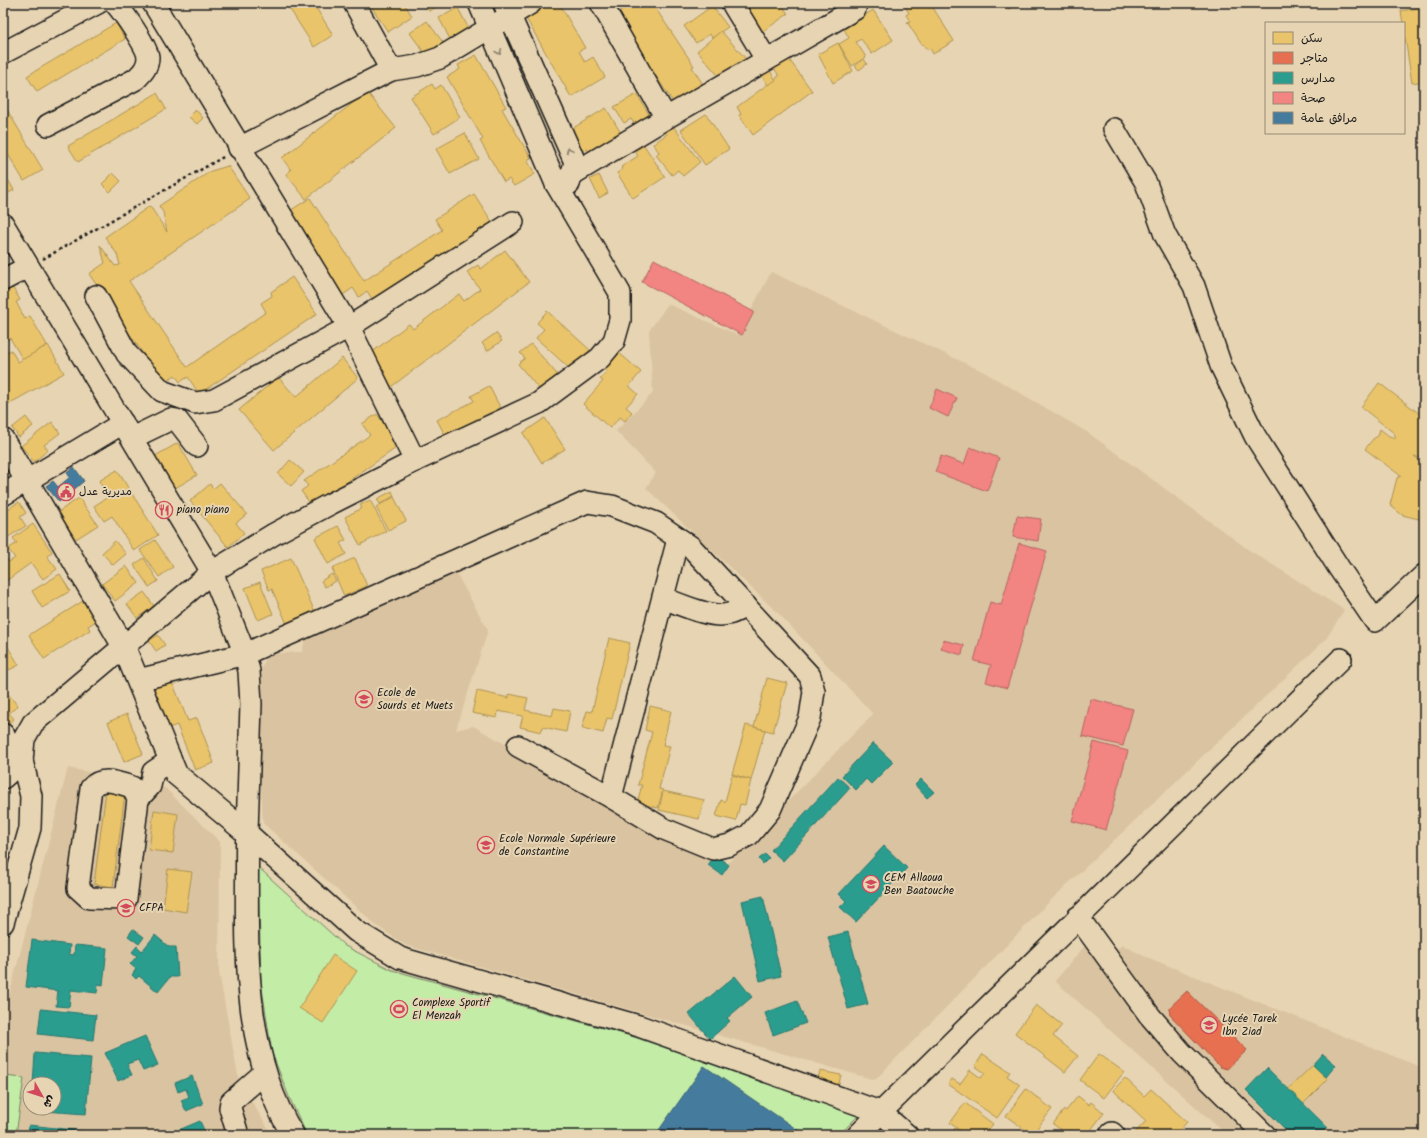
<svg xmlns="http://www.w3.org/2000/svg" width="1427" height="1138" viewBox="0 0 1427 1138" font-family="Kalam,'Playpen Sans Arabic',sans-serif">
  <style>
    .built { fill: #dac3a0; fill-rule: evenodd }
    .green { fill: #c3eca7; stroke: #708462 }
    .homes { fill: #e9c46a; stroke: #ac9253 }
    .shops { fill: #e76f51; stroke: #aa5641 }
    .schools { fill: #2a9d8f; stroke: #26766c }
    .health { fill: #f28482; stroke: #b26563 }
    .public { fill: #457b9d; stroke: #395e76 }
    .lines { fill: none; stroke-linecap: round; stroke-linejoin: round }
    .minor-casing { stroke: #1c1c1c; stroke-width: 24 }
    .major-casing { stroke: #1c1c1c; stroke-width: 25 }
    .path { stroke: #1c1c1c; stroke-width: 2.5; stroke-dasharray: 3 3; stroke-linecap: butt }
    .minor { stroke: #e7d4b2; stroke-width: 21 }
    .major { stroke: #e7d4b2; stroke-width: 22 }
    .oneway { stroke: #8c816e }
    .labels { text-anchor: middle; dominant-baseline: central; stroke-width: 4; stroke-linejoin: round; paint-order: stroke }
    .poi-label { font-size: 11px; fill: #1c1c1c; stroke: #e7d4b2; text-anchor: start }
  </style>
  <rect width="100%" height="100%" fill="#e7d4b2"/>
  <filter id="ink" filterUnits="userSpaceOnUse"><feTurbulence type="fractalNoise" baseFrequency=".025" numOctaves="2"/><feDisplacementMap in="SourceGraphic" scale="8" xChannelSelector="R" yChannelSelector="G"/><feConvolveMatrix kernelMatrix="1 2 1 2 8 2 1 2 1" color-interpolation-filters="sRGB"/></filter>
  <g filter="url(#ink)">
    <g class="built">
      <path d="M771,272l213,100 103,60 162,118 95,60 -18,29 -276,262 -175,179 -470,-135 -28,-19 -114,-103 -2,-39 1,-117 6,-13 34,-2 3,-12 151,-67 32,57 -32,100 17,-4 251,141 149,-153 -93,-99 -134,-127 10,-15 -40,-42 37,-38 -4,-62 19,-27 70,31z"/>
      <path d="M68,768l97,20 55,54 -1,131 20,108 33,54h-269v-116zM30,1084h24v24h-24z"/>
      <path d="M1094,935l24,13 5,-3 21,11 279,112 1,67h-197l-172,-154z"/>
    </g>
    <g class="green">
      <path d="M258,867l87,79 47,24 239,66 229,78 -21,21h-532l-18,-38 -17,-44 -11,-71z"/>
      <path d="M3,1076l21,2 -8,57h-13z"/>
    </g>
    <g class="homes">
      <path d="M286,3h27l20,32 -19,12z"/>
      <path d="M369,3h35l8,13 -24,16z"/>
      <path d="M425,3h19l-15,8z"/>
      <path d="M544,3h15l26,45 -6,3 6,11 8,-5 12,20 -34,20 -47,-82z"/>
      <path d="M633,3h19l42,63 -2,1 12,19 -29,19 -60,-91z"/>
      <path d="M742,3h39l7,11 -26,18z"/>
      <path d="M903,3h27l24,38 -21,13 -3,-6 -3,2 -4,-6 -1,1 -15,-23 3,-1 -4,-6 3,-2z"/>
      <path d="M1003,3h16l-12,7z"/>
      <path d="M712,6l16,21 -16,11 -2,-4 -14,9 -12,-17z"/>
      <path d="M1424,7v74l-12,2 -11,-72z"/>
      <path d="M458,8l14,27 -19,10 -14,-27z"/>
      <path d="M873,10l20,30 -21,14 -11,-15 -5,3 10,15 -14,9 -13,-22 10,-6 -5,-9z"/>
      <path d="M427,21l18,24 -17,13 -18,-25z"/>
      <path d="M116,23l9,16 -88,53 -10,-16z"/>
      <path d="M721,31l26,29 -24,21 -26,-30z"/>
      <path d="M838,43l15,28 -20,12 -15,-29z"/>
      <path d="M476,55l30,52 -4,2 29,49 -4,2 8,14 -21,12 -5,-7 -5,3 -24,-41 3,-2 -36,-62 13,-8 -2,-4z"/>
      <path d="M788,58l24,33 -59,44 -14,-20 2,-1 -4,-7 42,-31 -5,-8z"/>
      <path d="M864,59l3,5 -8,6 -4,-4z"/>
      <path d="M770,71l6,9 -8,5 -6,-9z"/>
      <path d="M432,84l3,5 6,-4 19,32 -26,17 -23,-37z"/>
      <path d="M367,92l29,36 -90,71 -20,-25 5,-4 -9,-12z"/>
      <path d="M157,93l9,16 -88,53 -10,-16z"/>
      <path d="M637,94l14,24 -15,9 -5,-8 -7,4 -10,-16z"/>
      <path d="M3,103l40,67 -19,11 -21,-35z"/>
      <path d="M606,108l19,32 -32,19 -6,-10 -9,5 -13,-21z"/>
      <path d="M196,110l7,8 -6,6 -8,-7z"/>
      <path d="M706,114l23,35 -24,16 -24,-35z"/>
      <path d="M673,126l27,36 -17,14 -5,-6 -6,5 -16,-20 3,-3 -6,-8 14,-10 -2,-2z"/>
      <path d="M465,133l14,26 -29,15 -14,-25z"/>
      <path d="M644,145l21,32 -32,21 -16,-25 6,-4 -2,-2 17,-11 -3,-5z"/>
      <path d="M228,166l22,33 -121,82 58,86 79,-55 -5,-9 11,-7 -1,-4 21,-15 25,37 -118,80 -11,-17 -8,5 -5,-7 -12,8 -74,-109 16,-11 -5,-18 15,21 5,-1 -3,-11 -12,-17 45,-31 17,26 -4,-20 -4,-6 52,-35z"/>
      <path d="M3,171l11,19 -11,6z"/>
      <path d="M113,173l8,8 -11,11 -8,-8z"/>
      <path d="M599,175l9,18 -9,5 -9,-19z"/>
      <path d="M474,194l22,34 -119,79 -10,-16 -8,6 -6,-9 -13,9 -55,-83 25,-16 54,83 78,-51 -7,-11z"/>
      <path d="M505,250l24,32 -138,105 -24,-31 42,-32 4,5 46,-35 5,7 16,-12 -13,-17 11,-7 3,4z"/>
      <path d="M8,280l12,20 -4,2 9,17 5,-3 17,29 -24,15 -13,-22 -7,4v-59z"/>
      <path d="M547,311l43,39 -19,20 -35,-32 8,-9 -7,-6z"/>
      <path d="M496,333l6,8 -15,10 -5,-8z"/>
      <path d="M531,344l30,35 -18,15 -25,-30 7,-6 -5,-5z"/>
      <path d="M48,345l16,28 -61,34v-53l8,-4 7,12z"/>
      <path d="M617,351l24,21 -12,14 9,8 -12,13 6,5 -7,9 -5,-4 -10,11 -27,-24 20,-23 -3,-2 7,-8 -4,-4z"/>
      <path d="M342,358l16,20 -84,72 -35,-40 39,-33 18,20z"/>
      <path d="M1379,383l41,31 4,-2v47l-10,-3 10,8 -1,56 -21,-5 -12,-10 7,-27 4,-2 -36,-27 8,-10 5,-3 2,-7 9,7 7,2 -2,-5 -33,-26z"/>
      <path d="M489,386l12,23 -55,28 -9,-17 37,-19 -3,-5z"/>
      <path d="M377,414l22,32 -87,60 -11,-15 7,-5 -4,-5 66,-46 -8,-11z"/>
      <path d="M26,417l7,9 -14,11 -7,-9z"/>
      <path d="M545,418l20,31 -23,14 -19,-30z"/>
      <path d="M52,422l8,11 -16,12 4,5 -14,12 -13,-16z"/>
      <path d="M178,443l19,32 -30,18 -19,-33z"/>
      <path d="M290,460l14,12 -13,14 -13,-12z"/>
      <path d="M117,470l41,65 -24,16 -22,-35 -8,5 -10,-15 14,-9 -9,-16z"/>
      <path d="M220,483l27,31 -11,9 8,10 -16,14 -38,-46 20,-17 3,5z"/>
      <path d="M392,491l2,5 -14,8 -3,-5z"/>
      <path d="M394,497l12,24 -18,9 -12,-23z"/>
      <path d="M79,498l19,27 -22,14 -18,-27z"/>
      <path d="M370,500l16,31 -26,14 -15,-28 17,-9 -2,-3z"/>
      <path d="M19,502l7,11 -6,4 6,9 -21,13 -2,-3v-24z"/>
      <path d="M33,524l19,28 -5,4 10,13 -14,10 -12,-16 -25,18 -3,-4v-23l6,8 6,-4 -7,-9 9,-6 -4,-5z"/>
      <path d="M338,526l8,14 -6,3 6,11 -18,10 -13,-26z"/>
      <path d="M155,540l18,27 -14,10 -19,-27z"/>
      <path d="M115,541l11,13 -13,11 -11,-12z"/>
      <path d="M144,558l14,23 -9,6 -15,-22z"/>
      <path d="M291,558l27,61 -28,12 -18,-42 -3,1 -8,-19z"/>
      <path d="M355,558l12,28 -23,10 -12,-28z"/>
      <path d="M126,566l13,17 -24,18 -13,-17z"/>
      <path d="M60,574l10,17 -28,17 -10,-17z"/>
      <path d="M332,574l4,7 -11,6 -4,-6z"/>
      <path d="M260,582l13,32 -15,6 -13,-32z"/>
      <path d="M144,592l10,14 -17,12 -10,-14z"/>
      <path d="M83,601l13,20 -8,5 2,4 -46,29 -15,-24z"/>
      <path d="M158,635l7,10 -9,6 -7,-10z"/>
      <path d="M609,638l21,5 -18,76 -5,-1 -4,15 -21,-5 5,-17 5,1z"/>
      <path d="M6,644l13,21 -10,5 -6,-10v-14z"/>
      <path d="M3,666l5,7 -5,4z"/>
      <path d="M767,678l20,5 -14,49 -19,-5z"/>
      <path d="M171,679l17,42 9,-3 17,45 -19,7 -18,-45 -8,3 -16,-42z"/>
      <path d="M3,688l15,18 -9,7 5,6 -11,8z"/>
      <path d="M477,691l32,7v-4l19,4 -3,12 27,6 2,-8 16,3 -4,21 -23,-5 -2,5 -21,-5 3,-11 -25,-5 -1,7 -25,-5z"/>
      <path d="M650,706l21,5 -8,34 7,1 -11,43 4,1 -5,18 -21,-5 5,-18h-4l14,-53 -7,-2z"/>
      <path d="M127,714l16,40 -19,8 -16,-40z"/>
      <path d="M746,725l19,5 -14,50 -19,-6z"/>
      <path d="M732,775l19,5 -6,25 -5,-1 -4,17 -20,-5 5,-16 4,2z"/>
      <path d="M106,791l19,2 -12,94 -19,-3z"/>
      <path d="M663,791l41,9 -5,19 -40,-9z"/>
      <path d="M154,810l24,4 -5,39 -24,-3z"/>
      <path d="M168,869l24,3 -6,40 -23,-4z"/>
      <path d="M333,955l24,16 -34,52 -24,-15z"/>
      <path d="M1036,1005l26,20 -9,11 25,20 -13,16 -50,-39z"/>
      <path d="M983,1054l27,18 -3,4 13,9 -23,33 -49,-34 4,-5 8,5 10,-14 11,8 4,-5 -10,-7z"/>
      <path d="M1099,1054l25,18 -20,26 -24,-18z"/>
      <path d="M1313,1065l15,14 -25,25 -15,-15z"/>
      <path d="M820,1071l21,4 -3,12 -21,-5z"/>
      <path d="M1125,1078l19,18 7,-7 36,33 -12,13h-42l13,-14 -33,-31z"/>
      <path d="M1026,1089l26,20 -20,26 -26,-19z"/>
      <path d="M1078,1096l11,9 2,-3 13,11 -17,22h-11l-6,-5 -6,5 1,-2 -12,-9 11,-14 2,1z"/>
      <path d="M965,1103l28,21 -9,11h-18l-16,-12z"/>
      <path d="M955,1128l9,7h-14z"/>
    </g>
    <path class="shops" d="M1187,991l60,59 -20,19 -7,-2 -50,-52 -1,-7z"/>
    <g class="schools">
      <path d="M873,743l20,19 -22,22 -5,-5 -10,11 -14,-14z"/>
      <path d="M838,777l12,11 -67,73 -12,-11z"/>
      <path d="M921,779l13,13 -7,6 -12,-13z"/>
      <path d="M884,846l23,22 -51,54 -16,-15 6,-6 -7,-7z"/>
      <path d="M765,854l4,4 -6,6 -4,-5z"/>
      <path d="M715,855l14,10 -7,10 -14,-10z"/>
      <path d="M763,896l18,80 -21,5 -18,-80z"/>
      <path d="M133,929l11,8 -5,7 -11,-8z"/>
      <path d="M848,932l20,72 -20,5 -20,-72z"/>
      <path d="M155,935l14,12h7l2,30h-8l-12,15 -19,-16 -3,3 -4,-4 4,-6 -6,-5 7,-8 -5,-4 5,-6 5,5z"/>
      <path d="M32,940l38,5 -1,9 5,1 1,-10 32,3 -4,37 -5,-1 -1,9 -26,-3 -2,17 -13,-1 2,-15 -32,-4z"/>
      <path d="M735,976l17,21 -25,21 3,3 -20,18 -21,-25z"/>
      <path d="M797,1001l9,22 -33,12 -8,-22z"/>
      <path d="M41,1009l55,6 -3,25 -55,-6z"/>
      <path d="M145,1036l13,29 -15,6 -5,-11 -11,4 5,11 -14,6 -13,-28z"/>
      <path d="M35,1053l56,5 -5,56 -56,-4 1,-2h23v-24h-21z"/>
      <path d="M1323,1054l13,11 -10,12 -13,-12z"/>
      <path d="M1267,1068l60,59 -7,8h-29l-45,-45z"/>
      <path d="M192,1076l11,28 -17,7 -5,-11 8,-3 -3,-8 -8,3 -3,-9z"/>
      <path d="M200,1121l6,14h-39z"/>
      <path d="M29,1125l54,6v4h-55z"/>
    </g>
    <g class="health">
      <path d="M654,259l100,53 -12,23 -100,-53z"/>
      <path d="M937,389l20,9 -9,19 -19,-9z"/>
      <path d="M970,447l29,11 -12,33 -52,-19 6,-16 23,8z"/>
      <path d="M1017,516l24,3 -3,22 -25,-4z"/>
      <path d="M1019,543l28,8 -40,137 -21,-6 5,-17 -17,-4 16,-59 11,3z"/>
      <path d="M943,640l21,5 -2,10 -21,-6z"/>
      <path d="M1091,699l42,10 -10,37 -41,-10z"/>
      <path d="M1094,742l34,9 -22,79 -34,-9z"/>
    </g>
    <g class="public">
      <path d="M74,467l10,14 -25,21 -13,-16 7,-5 5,6 12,-10 -3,-4z"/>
      <path d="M704,1066l101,69h-139l-7,-5z"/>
    </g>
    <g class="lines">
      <defs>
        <g id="minor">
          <path d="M153,3l196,324 66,134"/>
          <path d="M354,3l37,67 26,-4 23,-8 91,-55"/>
          <path d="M504,3l71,159 -6,22"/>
          <path d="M601,3l65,115"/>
          <path d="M732,3l34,56"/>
          <path d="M3,53l95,-50"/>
          <path d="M48,125l88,-46c7,-7 12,-12 12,-22 -1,-11 -25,-45 -33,-54"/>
          <path d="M1114,129l32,54 19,52 29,51 27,80 34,70 84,132 36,53 49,-46"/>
          <path d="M239,148l152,-78"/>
          <path d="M556,184l110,-66 189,-109 1,-6"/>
          <path d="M3,224l209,348 33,82 4,17 2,33 -4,129 109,98 44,27 239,68 241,86 27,23"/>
          <path d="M3,280l25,-13"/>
          <path d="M96,296l31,58 35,37 33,12 19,-3 135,-73 164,-105"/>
          <path d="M132,438l39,-19 6,1 20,26"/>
          <path d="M3,495l120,-72"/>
          <path d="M663,598c17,6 48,21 65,16 6,-1 12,-5 18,-8"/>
          <path d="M138,680l107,-26 342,-152 25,4 44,17 35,24 119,129 4,15 -4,27 -40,92 -21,25 -19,10 -17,4 -49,-20 -53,-32 -93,-51"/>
          <path d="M3,734l19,27"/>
          <path d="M22,761l2,-22 9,-16 179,-151 62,-38 56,-30 85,-43 124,-58 61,-45 14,-17 6,-21v-27l-64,-109 -77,-181"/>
          <path d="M3,778l19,-17 9,35 -1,32 -27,95"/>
          <path d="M611,797l67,-258"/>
          <path d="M138,799l-6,-12c-14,-4 -30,-12 -41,1l-13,100 11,10 37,1 12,-100 12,-13 3,-14 18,-12"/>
          <path d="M1078,917l72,99 32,37 83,82"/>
          <path d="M238,1135l-8,-27 1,-6 33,-29"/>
          <path d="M858,1135l483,-476"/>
          <path d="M1110,1135l2,-2 2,2"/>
        </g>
        <path id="major" d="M3,440l121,207 52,127 71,59c1,101 -9,213 46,302"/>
      </defs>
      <use href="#minor" class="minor-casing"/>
      <use href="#major" class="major-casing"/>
      <path class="path" d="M43,259l182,-103"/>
      <use href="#minor" class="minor"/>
      <use href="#major" class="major"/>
    </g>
    <defs><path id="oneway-chevron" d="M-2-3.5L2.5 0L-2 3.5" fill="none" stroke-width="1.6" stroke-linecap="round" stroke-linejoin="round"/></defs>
    <g class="oneway">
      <use href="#oneway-chevron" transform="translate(499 52) rotate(67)"/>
      <use href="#oneway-chevron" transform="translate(569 150) rotate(-114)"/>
    </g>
  </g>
  <defs>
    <symbol id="civic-ring" viewBox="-11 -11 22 22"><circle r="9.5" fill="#e7d4b2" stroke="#d1495b" stroke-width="1.5"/><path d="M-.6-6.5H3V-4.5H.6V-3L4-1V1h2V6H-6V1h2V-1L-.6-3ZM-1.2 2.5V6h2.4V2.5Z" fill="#d1495b"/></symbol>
    <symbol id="restaurant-ring" viewBox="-11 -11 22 22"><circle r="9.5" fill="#e7d4b2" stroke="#d1495b" stroke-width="1.5"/><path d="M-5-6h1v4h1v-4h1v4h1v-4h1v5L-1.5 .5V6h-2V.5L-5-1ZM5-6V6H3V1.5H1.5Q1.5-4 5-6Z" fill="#d1495b"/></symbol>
    <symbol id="school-ring" viewBox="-11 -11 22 22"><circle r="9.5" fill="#e7d4b2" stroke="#d1495b" stroke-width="1.5"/><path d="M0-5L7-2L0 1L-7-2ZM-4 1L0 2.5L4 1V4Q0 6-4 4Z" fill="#d1495b"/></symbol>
    <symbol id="university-ring" viewBox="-11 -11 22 22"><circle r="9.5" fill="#e7d4b2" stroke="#d1495b" stroke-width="1.5"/><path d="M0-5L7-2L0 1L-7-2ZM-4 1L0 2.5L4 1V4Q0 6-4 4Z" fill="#d1495b"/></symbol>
    <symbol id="stadium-ring" viewBox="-11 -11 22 22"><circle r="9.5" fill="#e7d4b2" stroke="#d1495b" stroke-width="1.5"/><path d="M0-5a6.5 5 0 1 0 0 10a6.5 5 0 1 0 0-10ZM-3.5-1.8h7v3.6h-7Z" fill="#d1495b"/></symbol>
  </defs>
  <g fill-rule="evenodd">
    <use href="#civic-ring" x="56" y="482" width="20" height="20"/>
    <use href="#restaurant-ring" x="154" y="500" width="20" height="20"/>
    <use href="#school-ring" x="354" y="689" width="20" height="20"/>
    <use href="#university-ring" x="476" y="835" width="20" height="20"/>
    <use href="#school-ring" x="861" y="874" width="20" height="20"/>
    <use href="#university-ring" x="116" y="898" width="20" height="20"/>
    <use href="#stadium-ring" x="389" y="999" width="20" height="20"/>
    <use href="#school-ring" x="1199" y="1015" width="20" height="20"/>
  </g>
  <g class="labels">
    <g class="poi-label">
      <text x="79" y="492">مديرية عدل</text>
      <text x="177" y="510">piano piano</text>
      <text x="377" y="693">Ecole de<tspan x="377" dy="13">Sourds et Muets</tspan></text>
      <text x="499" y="839">Ecole Normale Supérieure<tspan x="499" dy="13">de Constantine</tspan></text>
      <text x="884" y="878">CEM Allaoua<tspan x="884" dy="13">Ben Baatouche</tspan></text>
      <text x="139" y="908">CFPA</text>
      <text x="412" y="1003">Complexe Sportif<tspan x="412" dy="13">El Menzah</tspan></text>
      <text x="1222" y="1019">Lycée Tarek<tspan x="1222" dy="13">Ibn Ziad</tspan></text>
    </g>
  </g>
  <rect width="1427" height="1138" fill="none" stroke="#e7d4b2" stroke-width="16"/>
  <rect x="8" y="8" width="1411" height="1122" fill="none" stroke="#1c1c1c" stroke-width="1.5" filter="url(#ink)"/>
  <rect x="1265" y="22" width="140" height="112" fill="#e7d4b2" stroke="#968a76"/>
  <rect x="1273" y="32" width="20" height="12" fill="#e9c46a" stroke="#968a76"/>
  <text x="1301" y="42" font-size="12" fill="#1c1c1c">سكن</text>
  <rect x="1273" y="52" width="20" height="12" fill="#e76f51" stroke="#968a76"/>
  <text x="1301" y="62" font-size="12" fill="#1c1c1c">متاجر</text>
  <rect x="1273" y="72" width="20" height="12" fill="#2a9d8f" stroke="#968a76"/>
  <text x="1301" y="82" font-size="12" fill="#1c1c1c">مدارس</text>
  <rect x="1273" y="92" width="20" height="12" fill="#f28482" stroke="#968a76"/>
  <text x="1301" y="102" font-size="12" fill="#1c1c1c">صحة</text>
  <rect x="1273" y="112" width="20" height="12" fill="#457b9d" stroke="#968a76"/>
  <text x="1301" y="122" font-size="12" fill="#1c1c1c">مرافق عامة</text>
  <g transform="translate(42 1096) rotate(129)"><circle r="19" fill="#e7d4b2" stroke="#968a76"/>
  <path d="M0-3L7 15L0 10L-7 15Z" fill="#d1495b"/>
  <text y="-6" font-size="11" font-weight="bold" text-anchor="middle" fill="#1c1c1c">ش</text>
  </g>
</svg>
